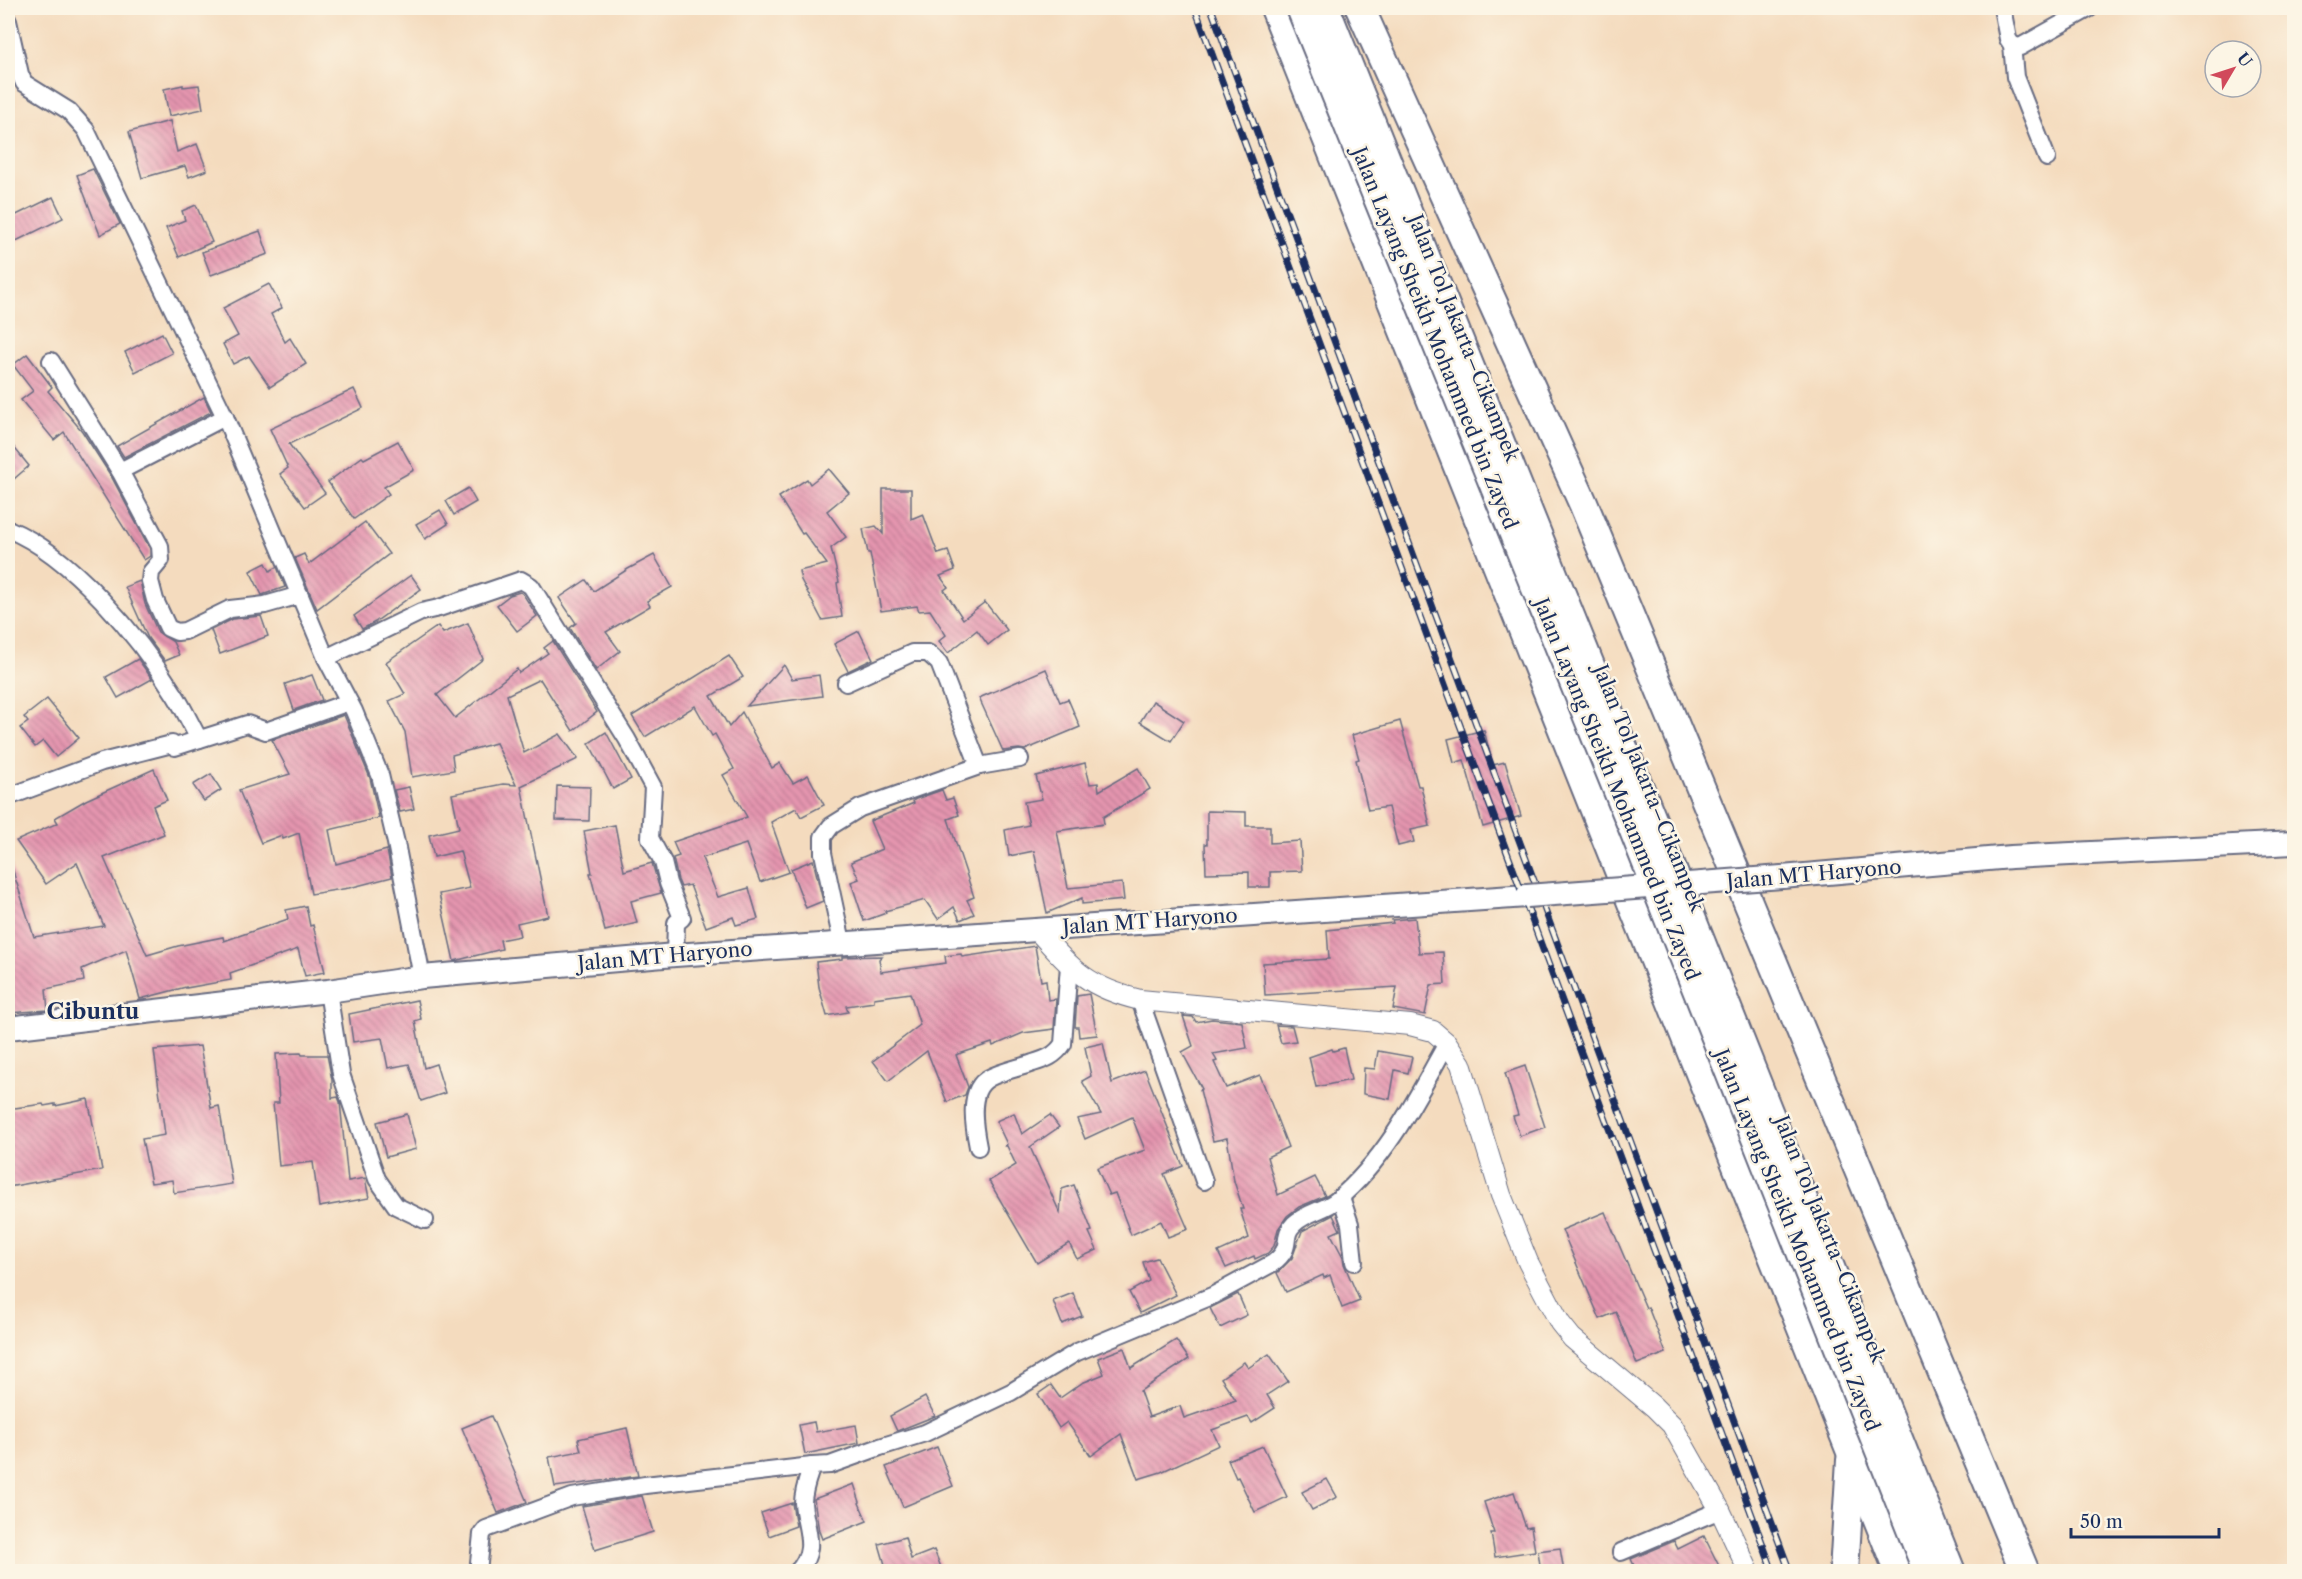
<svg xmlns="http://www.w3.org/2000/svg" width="2302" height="1579" viewBox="0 0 2302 1579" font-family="'Libre Caslon Text',serif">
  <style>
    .building { fill: url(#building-back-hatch) }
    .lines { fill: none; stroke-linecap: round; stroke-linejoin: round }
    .minor-casing { stroke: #676b80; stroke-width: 20 }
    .tertiary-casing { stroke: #676b80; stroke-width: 22 }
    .secondary-casing { stroke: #676b80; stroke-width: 26 }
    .motorway-casing { stroke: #676b80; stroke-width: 32 }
    .minor { stroke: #fff; stroke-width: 16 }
    .tertiary { stroke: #fff; stroke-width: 20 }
    .secondary { stroke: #fff; stroke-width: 22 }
    .motorway { stroke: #fff; stroke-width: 28 }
    .rail-casing { stroke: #1b2f5e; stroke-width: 7 }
    .rail { stroke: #fcf5e5; stroke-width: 4.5; stroke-dasharray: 14; stroke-linecap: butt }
    .secondary-bridge-casing { stroke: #676b80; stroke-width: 26; stroke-linecap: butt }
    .motorway-bridge-casing { stroke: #676b80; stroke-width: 32; stroke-linecap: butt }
    .secondary-bridge { stroke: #fff; stroke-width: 22 }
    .motorway-bridge { stroke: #fff; stroke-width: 28 }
    .labels { text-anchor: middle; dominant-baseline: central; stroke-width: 5; stroke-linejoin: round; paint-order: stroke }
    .street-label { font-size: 20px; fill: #1b2f5e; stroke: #fcf5e5 }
    .quarter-label { font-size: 22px; font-weight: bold; fill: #1b2f5e; stroke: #fcf5e5 }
  </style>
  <defs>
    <pattern id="building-back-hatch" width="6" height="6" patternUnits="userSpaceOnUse" patternTransform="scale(1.5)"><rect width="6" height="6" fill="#e595af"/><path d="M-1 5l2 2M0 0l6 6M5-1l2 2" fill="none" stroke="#b97a92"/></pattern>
  </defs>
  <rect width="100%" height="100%" fill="#fcf5e5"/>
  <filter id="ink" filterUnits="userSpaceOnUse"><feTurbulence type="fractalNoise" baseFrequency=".0167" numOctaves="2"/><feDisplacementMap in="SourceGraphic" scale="12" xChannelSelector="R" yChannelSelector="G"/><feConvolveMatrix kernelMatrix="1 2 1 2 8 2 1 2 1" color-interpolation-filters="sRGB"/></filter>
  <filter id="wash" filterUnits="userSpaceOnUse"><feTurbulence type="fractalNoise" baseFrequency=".008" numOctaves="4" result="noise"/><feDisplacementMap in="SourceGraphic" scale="24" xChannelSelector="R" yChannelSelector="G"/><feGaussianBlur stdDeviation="1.35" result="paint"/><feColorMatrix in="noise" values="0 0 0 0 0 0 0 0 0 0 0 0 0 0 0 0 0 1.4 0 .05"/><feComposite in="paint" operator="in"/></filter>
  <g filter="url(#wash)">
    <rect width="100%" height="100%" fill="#f4dbbe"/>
    <g id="blocks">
      <g class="building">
        <path d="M183,85v2l16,-2 4,24 -34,7 -5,-27z"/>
        <path d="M170,121l7,31 20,-8 10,26 -18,7 -4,-11 -43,12 -13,-46z"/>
        <path d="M93,169l27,55 -20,11 -23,-60z"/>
        <path d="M53,197l10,21 -55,27v-26z"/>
        <path d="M196,205l16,37 -33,15 -13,-29 19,-8 -3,-9z"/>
        <path d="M260,231l8,23 -57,21 -9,-23z"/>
        <path d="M269,284l13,24 -11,6 14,28 5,-4 16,26 -36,23 -21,-31 -16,8 -10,-20 15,-8 -15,-28z"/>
        <path d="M162,333l10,20 -37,19 -10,-20z"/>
        <path d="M27,354l25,33 -4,4 34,40 29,45 39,73v7l-6,4 -80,-128 -10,8 -33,-40 12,-9 -20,-26z"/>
        <path d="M354,389l9,19 -74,36 36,49 -20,14 -25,-33 8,-6 -18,-39z"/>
        <path d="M204,397l7,15 -87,45 -7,-11z"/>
        <path d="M8,440l21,26 -21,18z"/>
        <path d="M398,441l16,29 -30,17 5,7 -35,25 -26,-37 34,-25 2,2z"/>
        <path d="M829,469l20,24 -22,18 19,26 -15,11 8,34 -2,1 5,34 -20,3 -21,-40 -2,-9 28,-7 -23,-31 -2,1 -23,-37 28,-18 3,5z"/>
        <path d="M468,488l8,14 -22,13 -8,-14z"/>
        <path d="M883,489h28v30l12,-5 15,40 10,-3 7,19 -15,6 8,11 -4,3 19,29 22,-17 22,28 -19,15 -11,-15 -29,23 -9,-12 7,-6 -16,-25 -11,1 -2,-5 -36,5 -11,-58h-2l-5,-24 13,-3 7,8z"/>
        <path d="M440,510l8,14 -23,15 -9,-15z"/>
        <path d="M365,522l24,32 -72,55 -22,-51 9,-4 5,10z"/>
        <path d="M654,555l18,32 -25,14 3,5 -44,26 14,19 -24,19 -26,-42 6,-5 -17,-25 27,-18 8,11 34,-22z"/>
        <path d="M266,563l4,8 7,-4 8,20 -23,8 -12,-24z"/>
        <path d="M411,575l10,14 -46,33 -13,7 -8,-13z"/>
        <path d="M140,581l5,23 13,28 15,10 6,13 -14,6 -17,-23 -23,-51z"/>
        <path d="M520,592l3,2 14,22 -20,15 -20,-26 13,-10z"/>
        <path d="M261,616l7,20 -48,18 -9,-24 22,-11z"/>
        <path d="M468,623l15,36 -46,36 18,23 62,-49 2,4 29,-20 -4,-5 9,-7 44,71 -24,19 -33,-52 -33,16 17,58 36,-19 18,25 -57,27 27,130 -31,7 3,13 -20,4 2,9 -48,12 -15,-67 31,-6 -10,-37 -26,6 -5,-22 30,-7 -7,-34 51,-10 13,1 -20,-42 -44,12 2,15 -42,7 -7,-45 -16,-31 16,-7 -19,-32 52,-36 5,7z"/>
        <path d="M859,631l14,28 -25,12 -14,-27z"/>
        <path d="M729,656l14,21 -32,19 18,31 13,-15 30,56 8,-5 13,20 15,-8 16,30 -23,12 -5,-9 -25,14 18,50 -29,10 -14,-38 -44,14 16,39 31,-9 9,31 -22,6 -3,-8 -27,10 -16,-42 -9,2 -3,-7 -5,-22 6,-2 -6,-14 74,-25 -24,-42 11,-6 -19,-35 -3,2 -17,-30 -50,31 -13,-21z"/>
        <path d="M138,659l14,20 -34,19 -12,-21z"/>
        <path d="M784,665l8,14 27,-4 3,21 -75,10z"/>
        <path d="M1046,669l14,33 8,-3 12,28 -55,23 -6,-1 -16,2 -24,-53z"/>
        <path d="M312,675l10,25 -28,10 -9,-26z"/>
        <path d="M47,699l32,39 -23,19 -13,-16 -8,6 -15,-19 8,-6 -4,-5z"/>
        <path d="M1153,701l31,20 -13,20 -31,-19z"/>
        <path d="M344,715l26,63 9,40 -50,12 7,34 51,-14 5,27 -43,11 -38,6 -12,-61 -16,6 -1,-4 -21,8 -22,-53 51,-16 -18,-34z"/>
        <path d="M1400,721l18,65h3l9,40 -19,4 3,12 -16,4 -10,-39 -20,3 -12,-50 3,-1 -7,-24z"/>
        <path d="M1484,730l9,35 12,-3 16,54 -38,11 -19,-67 -10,3 -6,-24z"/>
        <path d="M606,732l25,47 -18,10 -24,-46z"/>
        <path d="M1085,763l5,21 8,-1 1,8 39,-23 12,21 -47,28 1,7 -47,7 11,57 54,-5 2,17 -42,4v-6l-35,15 -13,-62 -25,5 -4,-26 24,-5 -5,-23 18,-3 -6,-23z"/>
        <path d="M154,769l13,31 -14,6 11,28 -60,24 43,97 31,-9 45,-9 1,4 64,-22 -2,-9 20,-4 4,20 3,-1 12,47 -20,4 -7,-27 -68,24 1,7 -45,8v-1l-46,12 -14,-49 -44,19 2,12 -38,8 2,21 -40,3v-148h3l23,72 70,-11 -27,-63 -31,21 -30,-43 42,-18 -3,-5 31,-18z"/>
        <path d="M211,774l10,16 -17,11 -11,-16z"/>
        <path d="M557,786l33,1 -1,34 -33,-1z"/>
        <path d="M409,787l5,22 -14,3 -6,-22z"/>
        <path d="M942,790l4,10 7,-2 6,17 -11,4 26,78 -7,3 7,14 -14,6 -6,-13 -16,12 -13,-19 -40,11 1,2 -22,8 -13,-39 8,-3 -8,-17 31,-13 -12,-28 44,-18 -1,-2 3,-2z"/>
        <path d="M1207,811l39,1v14h24v17l30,-2 2,30 -32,1v15h-21v-15l-43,1 -1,-29h2z"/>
        <path d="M615,825l9,46 28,-8 9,30 -30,8 6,22 -32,8 -15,-58h2l-8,-42z"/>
        <path d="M813,860l10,41 -17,7 -15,-39z"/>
        <path d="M1415,918l4,35 24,-1 2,32 -14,1 -6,30 -32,-6 4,-22 -132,8 -2,-32 66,-4 -2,-29 66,-7 -1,-3z"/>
        <path d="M1035,946l6,35 5,-1 2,20 8,-1 -2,30 -31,4 -30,13 -1,-3 -36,12 12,32 -3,8 -18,7 -20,-51 -39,30 -15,-20 47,-36 -10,-32 -36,5v4l-28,4 2,6 -21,4 -8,-29 -3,-25 26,-3v-2l40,-1 -3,3 2,13 65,-9 -1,-7 16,-2 1,3z"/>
        <path d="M1089,994l8,41 -18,2 -1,-10h-3l2,-31z"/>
        <path d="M417,1000l4,19 -6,2 9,47 12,-4 9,29 -24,8 -12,-37 -21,4 -6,-30 -29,4 -4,-28z"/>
        <path d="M1183,1016l10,1 3,5 16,-3 30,3 5,26 -34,6 4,7 -3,1 12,26 34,-13 28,72 -21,10 11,38 37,-18 10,19 -26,11 -12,9 -9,13 -4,17 -6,7 -13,6 -1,-3 -28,12 -8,-16 31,-14 -9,-29h3l-9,-28 -7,-43 -14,3 -13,-51 2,-1 -20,-37 11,-6z"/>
        <path d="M1276,1025l16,1 4,15 -15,2z"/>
        <path d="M1103,1043l9,40 33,-13 38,96 -19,8 24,55 -20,8 -7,-16 -30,14 -16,-42 -6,2 -12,-27 48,-18 -13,-33 -47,22 -8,-20 24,-5 -19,-33 9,-5 -6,-29z"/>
        <path d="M200,1046l11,62 8,-2 13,78 -58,9 -2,-13 -21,3 -9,-44 23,-4 -11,-85z"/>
        <path d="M1344,1048l7,32 -35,7 -7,-30 23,-8 1,2z"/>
        <path d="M1378,1051l34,6 -4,16 -13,-3 -5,29 -27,-5 1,-26 11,1z"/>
        <path d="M301,1053l1,2h25l5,25v18l6,-1 2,5 8,79 17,-3 4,20 -50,9 -6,-45 -34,4 -6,-63h6l-3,-49z"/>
        <path d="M1525,1066l20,61 -25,9 -7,-20 5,-1 -13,-42z"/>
        <path d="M88,1099l14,71 -94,17v-78l35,-5 1,2 11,-2v2z"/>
        <path d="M1014,1113l8,21 28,-19 9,12 -29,20 30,66 2,-24 12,-4 18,46 -3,1 8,18 -20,9 -8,-16 -32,20 -48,-82 27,-16 -9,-19h-2l2,-2 -11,-23z"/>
        <path d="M407,1114l9,35 -30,8 -9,-35z"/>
        <path d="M1605,1212l41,96 2,-1 18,46 -29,11 -21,-52 -16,7 -38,-89z"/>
        <path d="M1333,1215l7,15 -9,4 12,23 1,7 16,37 -18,7 -12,-33 -6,3 -1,-3 -37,17 -9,-19 15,-15 10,-27z"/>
        <path d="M1157,1258l19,37 -36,18 -11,-21 20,-11 -6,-19z"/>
        <path d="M1073,1293l9,23 -20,8 -9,-23z"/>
        <path d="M1238,1294l9,21 -27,13 -10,-20z"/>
        <path d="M1176,1340l13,19 -49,32 9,26 31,-11 4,12 52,-18 -15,-22 23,-16 4,6 21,-14 19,27 -21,14 8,13 -23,15 -4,-6 -36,13 7,15 -58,27 -23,7 -17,-45 -30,22 -24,-34 -8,6 -21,-34 13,-9 9,13 22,-15 22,-9 -6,-16 26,-10 7,20z"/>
        <path d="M925,1397l10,19 -38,15 -7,-15z"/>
        <path d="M491,1416l36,86 -29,11 -36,-85z"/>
        <path d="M814,1422l2,10 40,-7 3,18 -54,11 -6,-29z"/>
        <path d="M627,1428l11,48 -83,11 -6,-30 32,-6 -3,-12z"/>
        <path d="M1263,1446l24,51 -32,15 -17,-35 -2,1 -8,-18z"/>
        <path d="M937,1447l16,39 -50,21 -17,-40z"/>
        <path d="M1327,1479l10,18 -25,13 -10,-18z"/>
        <path d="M854,1484l6,18 -1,1 8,18 -45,18 -3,-8 -5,-32z"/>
        <path d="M1514,1492l12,36 5,-1 4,24 -40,6 -4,-24h3l-10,-31z"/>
        <path d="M642,1496l11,36 -58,18 -13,-44z"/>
        <path d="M792,1503l4,23 -27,10 -8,-23z"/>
        <path d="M1704,1536l18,36h-85l-6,-13 43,-18 4,8z"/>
        <path d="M905,1537l6,22 23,-9 9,22h-61l4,-4 -7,-24z"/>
        <path d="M1560,1548l4,24h-23l-3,-21z"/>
      </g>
    </g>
  </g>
  <g filter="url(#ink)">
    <use href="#blocks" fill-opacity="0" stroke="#676b80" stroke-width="1.5"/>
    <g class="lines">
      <defs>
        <g id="minor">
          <path d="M2002,8l6,31 4,6 3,32 32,81"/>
          <path d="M8,21l12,53 4,9 45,28 17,19 139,287 101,241 28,53 26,64 16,68 26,134"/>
          <path d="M2012,45l8,2 70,-39"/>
          <path d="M51,361l69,110 40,75 1,14 -10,12 -1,9 5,19 13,28 9,4 8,-1 45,-22 35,-4 35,-10"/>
          <path d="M120,471l105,-54"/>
          <path d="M8,529c64,26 131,108 167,166 9,14 16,30 24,44"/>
          <path d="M326,658l95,-46 18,-4 82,-28 10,6 96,153 26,48 -3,51 13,24 5,21 14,35 -6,5 -1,32"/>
          <path d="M846,683l66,-30h16l11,10 40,103"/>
          <path d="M8,797l94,-35 70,-18 3,3 72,-23 19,7 83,-29"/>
          <path d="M842,942l-19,-89v-16l8,-11 29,-18 119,-42 41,-7"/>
          <path d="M328,991l13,83 36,105 19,27 29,14"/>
          <path d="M1140,1000l64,181"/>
          <path d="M978,1147c-4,-20 -11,-58 11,-69 13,-7 30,-10 44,-15 13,-4 22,-7 30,-19l6,-79"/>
          <path d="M1341,1197l9,27 4,38"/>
          <path d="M1621,1552l99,-42"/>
          <path d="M478,1572l4,-38 4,-5 86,-32 73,-12 167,-19"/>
          <path d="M797,1572c22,-23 8,-43 6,-69 0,-13 5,-25 9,-37l18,-1 50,-18 45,-14 86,-41 66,-40 135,-56 61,-33c22,-17 7,-25 21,-39 12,-12 30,-13 43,-24 50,-42 79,-101 110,-157"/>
        </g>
        <path id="tertiary" d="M1036,929c36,40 50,58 104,71l270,25 23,6 14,12 14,21 40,131 27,67 32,61 12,15 82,69 18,18 48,85 29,62"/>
        <g id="secondary">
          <path d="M1782,877l229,-20 283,-14"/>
          <path d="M8,1028l320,-37 94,-14 253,-22 852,-59"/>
        </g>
        <g id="motorway">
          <path d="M1275,8l624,1564"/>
          <path d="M1360,8l223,495 442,1069"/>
          <path d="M1844,1572l7,-112"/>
        </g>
      </defs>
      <use href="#minor" class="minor-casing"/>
      <use href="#tertiary" class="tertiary-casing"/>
      <use href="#secondary" class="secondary-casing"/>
      <use href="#motorway" class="motorway-casing"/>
      <use href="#minor" class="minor"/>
      <use href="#tertiary" class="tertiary"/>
      <use href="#secondary" class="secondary"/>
      <use href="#motorway" class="motorway"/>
      <defs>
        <g id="rail">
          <path d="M1195,8l578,1564"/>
          <path d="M1211,8l579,1564"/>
        </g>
      </defs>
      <use href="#rail" class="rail-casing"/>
      <use href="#rail" class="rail"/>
      <defs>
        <path id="secondary-bridge" d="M1527,896l255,-19"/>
        <g id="motorway-bridge">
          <path d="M1301,8l330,815 297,749"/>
          <path d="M1325,8l326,809 300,755"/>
        </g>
      </defs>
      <use href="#secondary-bridge" class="secondary-bridge-casing"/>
      <use href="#motorway-bridge" class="motorway-bridge-casing"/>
      <use href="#secondary-bridge" class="secondary-bridge"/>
      <use href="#motorway-bridge" class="motorway-bridge"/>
    </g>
  </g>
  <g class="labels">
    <g class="street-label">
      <text transform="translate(1435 338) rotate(68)">Jalan Layang Sheikh Mohammed bin Zayed</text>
      <text transform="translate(1464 338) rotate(68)">Jalan Tol Jakarta–Cikampek</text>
      <text transform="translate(1649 788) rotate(68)">Jalan Tol Jakarta–Cikampek</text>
      <text transform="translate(1617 789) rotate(68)">Jalan Layang Sheikh Mohammed bin Zayed</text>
      <text transform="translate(1814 874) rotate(-5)">Jalan MT Haryono</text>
      <text transform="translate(1150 921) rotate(-4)">Jalan MT Haryono</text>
      <text transform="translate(665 956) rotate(-5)">Jalan MT Haryono</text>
      <text transform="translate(1830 1239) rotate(68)">Jalan Tol Jakarta–Cikampek</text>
      <text transform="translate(1797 1240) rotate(68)">Jalan Layang Sheikh Mohammed bin Zayed</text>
    </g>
    <g class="quarter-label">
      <text x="93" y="1011">Cibuntu</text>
    </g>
  </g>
  <rect width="2302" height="1579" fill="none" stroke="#fcf5e5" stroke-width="30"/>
  <g transform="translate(2233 69) rotate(51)"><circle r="28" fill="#fcf5e5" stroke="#a2a6af" stroke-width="1.5"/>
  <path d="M0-4.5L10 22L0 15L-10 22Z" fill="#d1495b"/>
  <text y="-9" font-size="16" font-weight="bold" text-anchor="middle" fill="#1b2f5e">U</text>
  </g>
  <path d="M2071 1528v9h148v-9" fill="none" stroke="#1b2f5e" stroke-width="3"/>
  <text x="2080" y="1528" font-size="18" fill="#1b2f5e" stroke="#fcf5e5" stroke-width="4.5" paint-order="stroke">50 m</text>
</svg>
